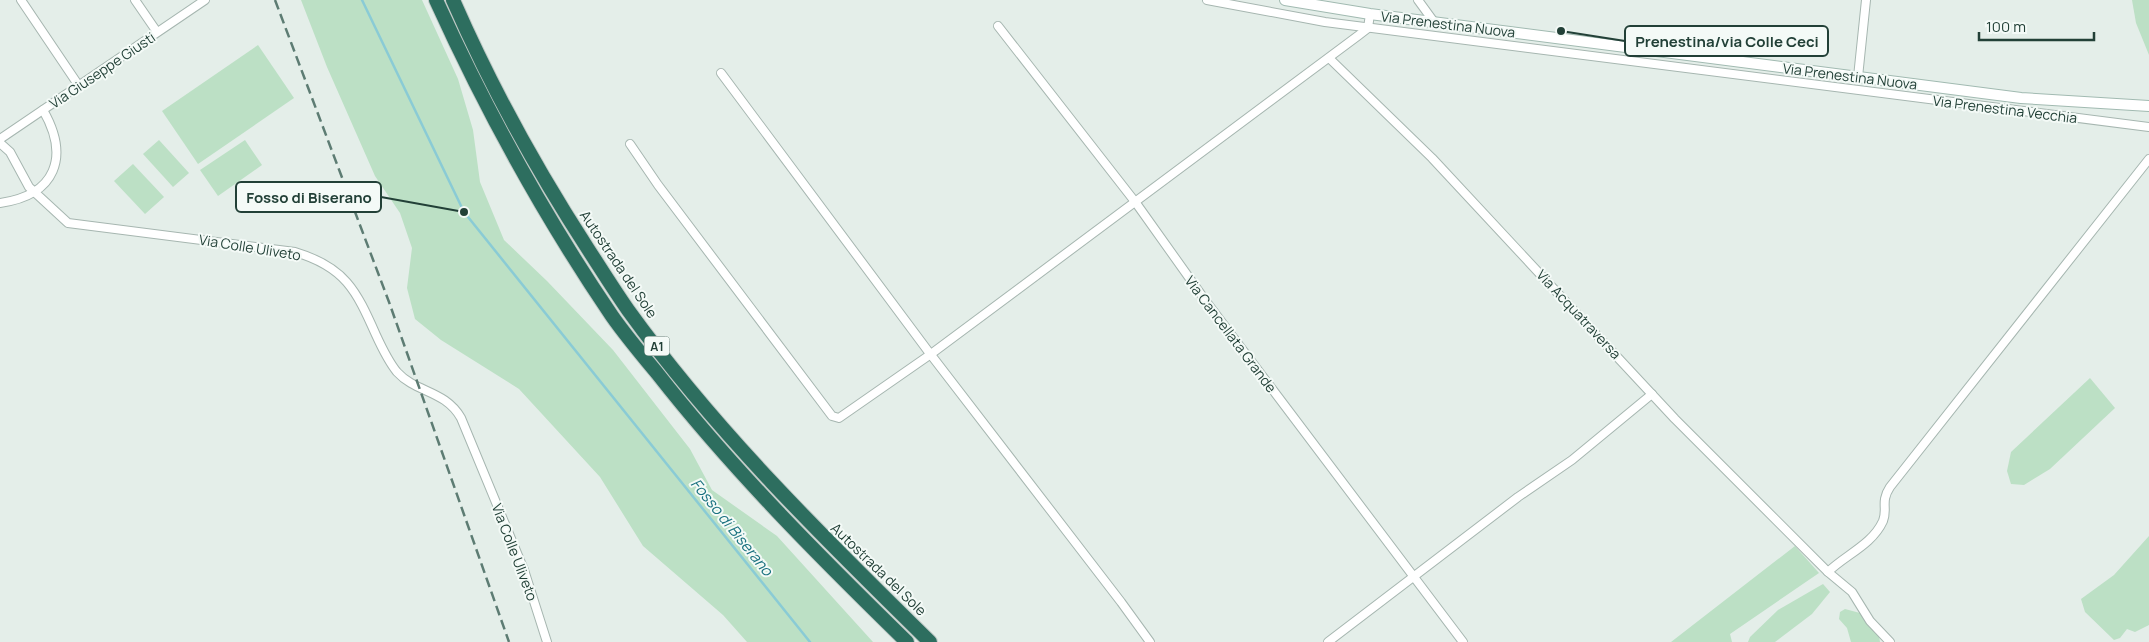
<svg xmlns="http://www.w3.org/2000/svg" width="2149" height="642" viewBox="0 0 2149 642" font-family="Manrope,sans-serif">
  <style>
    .green { fill: #bce0c5 }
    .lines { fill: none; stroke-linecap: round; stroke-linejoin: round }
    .stream { stroke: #8acbd5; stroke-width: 2.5 }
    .minor-casing { stroke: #a6b6b0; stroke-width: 10 }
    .secondary-casing { stroke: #a1bab1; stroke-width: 12 }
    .motorway-casing { stroke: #c1cac7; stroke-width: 16 }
    .minor { stroke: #fff; stroke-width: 8 }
    .secondary { stroke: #fff; stroke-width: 10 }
    .motorway { stroke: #2d6e5f; stroke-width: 14 }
    .rail { stroke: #5d7c73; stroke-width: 2.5; stroke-dasharray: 10 5; stroke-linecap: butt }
    .labels { text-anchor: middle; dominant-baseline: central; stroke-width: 4; stroke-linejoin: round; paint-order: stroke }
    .shield { fill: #f4faf7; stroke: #617871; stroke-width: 1 }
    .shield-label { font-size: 12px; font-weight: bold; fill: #224037 }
    .street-label { font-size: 14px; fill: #224037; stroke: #f4faf7 }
    .water-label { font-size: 15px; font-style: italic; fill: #19717f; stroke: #f4faf7 }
    .leader { fill: none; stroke: #224037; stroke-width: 2 }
    .callout-dot { fill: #224037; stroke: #f4faf7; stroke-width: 2 }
    .callout { fill: #f4faf7; stroke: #224037; stroke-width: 2 }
    .callout-label { font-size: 15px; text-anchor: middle; font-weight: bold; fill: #224037 }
  </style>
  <rect width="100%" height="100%" fill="#e4eee9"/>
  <g class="green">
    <path d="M301,0h121l36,79 15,51 7,52 24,58 43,41 66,69 77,99 22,41 65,46 96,106h-126l-24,-27 -80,-69 -43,-69 -81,-88 -78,-49 -26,-21 -8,-31 5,-40 -12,-35 -25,-37 -48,-109z"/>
    <path d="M2132,0h17v55l-13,-32z"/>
    <path d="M258,45l36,53 -96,66 -36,-53z"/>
    <path d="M159,140l30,33 -16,14 -30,-33z"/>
    <path d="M245,140l17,25 -44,31 -18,-26z"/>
    <path d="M133,164l31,33 -19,17 -31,-33z"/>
    <path d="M2090,378l25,30 -65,61 -26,16 -13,-1 -4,-13 4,-19z"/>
    <path d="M2149,536v89l-14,7 -8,-3 -7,9 -6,2 -29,-28 -4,-13 33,-24z"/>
    <path d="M1795,546l24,27 -89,61 2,8h-61z"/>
    <path d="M1823,584l7,8 -18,22 -37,28h-27l2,-5 28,-27z"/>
    <path d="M1845,609l15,4 19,23 1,6h-29l-4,-14 -8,-9 1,-7z"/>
  </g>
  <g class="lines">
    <path class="stream" d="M362,0l102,212 346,430"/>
    <defs>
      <g id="minor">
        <path d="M21,0l58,86"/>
        <path d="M135,0l22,32"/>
        <path d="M1207,0l118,22 824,105"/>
        <path d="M1418,0l16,22"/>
        <path d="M998,26l138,177 69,97 258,342"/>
        <path d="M1329,58l103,100 243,261 153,153"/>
        <path d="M721,73l207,278 193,251 29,40"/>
        <path d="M1858,77l8,-77"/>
        <path d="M0,139l205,-139"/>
        <path d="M0,143l10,9 19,35 39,36 227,29c50,15 61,38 81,83 6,13 12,26 21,37 19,21 48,18 64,46l63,152 23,72"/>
        <path d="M630,144l28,41 174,231 7,2 92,-64 428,-319 9,-7 2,-14"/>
        <path d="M0,203c56,-8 70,-46 43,-93"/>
        <path d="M1328,642l190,-145 54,-37 80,-66"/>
        <path d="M1890,642l-20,-21 -18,-29 -24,-20c17,-17 44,-27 55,-51 5,-12 -3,-19 7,-34l259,-328"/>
      </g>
      <path id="secondary" d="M1285,0l85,14 651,84 128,8"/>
      <g id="motorway">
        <path d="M436,0c50,110 108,216 176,316 14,20 30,39 45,57 76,97 162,183 250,269"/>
        <path d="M453,0c38,87 83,169 135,249 13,20 26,41 40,61 88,122 195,227 302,332"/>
      </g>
    </defs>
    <use href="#minor" class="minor-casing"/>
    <use href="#secondary" class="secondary-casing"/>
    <use href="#motorway" class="motorway-casing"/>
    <use href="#minor" class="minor"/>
    <use href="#secondary" class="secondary"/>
    <use href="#motorway" class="motorway"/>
    <path class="rail" d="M275,0l114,302 120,340"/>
  </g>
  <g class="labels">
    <rect class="shield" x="644.5" y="336.5" width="25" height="19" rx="4"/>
    <g class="shield-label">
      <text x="657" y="346">A1</text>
    </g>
    <g class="street-label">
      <text transform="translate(1448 24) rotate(7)">Via Prenestina Nuova</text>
      <text transform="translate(102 70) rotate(-34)">Via Giuseppe Giusti</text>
      <text transform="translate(1850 76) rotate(7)">Via Prenestina Nuova</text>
      <text transform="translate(2005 109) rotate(7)">Via Prenestina Vecchia</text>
      <text transform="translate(250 247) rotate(9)">Via Colle Uliveto</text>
      <text transform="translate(619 264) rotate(56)">Autostrada del Sole</text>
      <text transform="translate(1579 314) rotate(47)">Via Acquatraversa</text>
      <text transform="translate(1231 334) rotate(53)">Via Cancellata Grande</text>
      <text transform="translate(515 552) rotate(69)">Via Colle Uliveto</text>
      <text transform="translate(879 569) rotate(44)">Autostrada del Sole</text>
    </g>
    <g class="water-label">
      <text transform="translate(732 527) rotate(51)">Fosso di Biserano</text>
    </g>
  </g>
  <path class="leader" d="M1561 31L1625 41M464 212L381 197"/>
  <g class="callout-dot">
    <circle cx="1561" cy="31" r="5"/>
    <circle cx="464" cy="212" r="5"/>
  </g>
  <g class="callout">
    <rect x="1625" y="26" width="203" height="30" rx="5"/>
    <rect x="236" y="182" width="145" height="30" rx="5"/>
  </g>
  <g class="callout-label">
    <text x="1727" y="47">Prenestina/via Colle Ceci</text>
    <text x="309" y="203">Fosso di Biserano</text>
  </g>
  <path d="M1979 32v8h115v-8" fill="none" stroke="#224037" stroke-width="2.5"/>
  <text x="1986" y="32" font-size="15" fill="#224037" stroke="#f4faf7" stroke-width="4" paint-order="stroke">100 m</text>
</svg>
